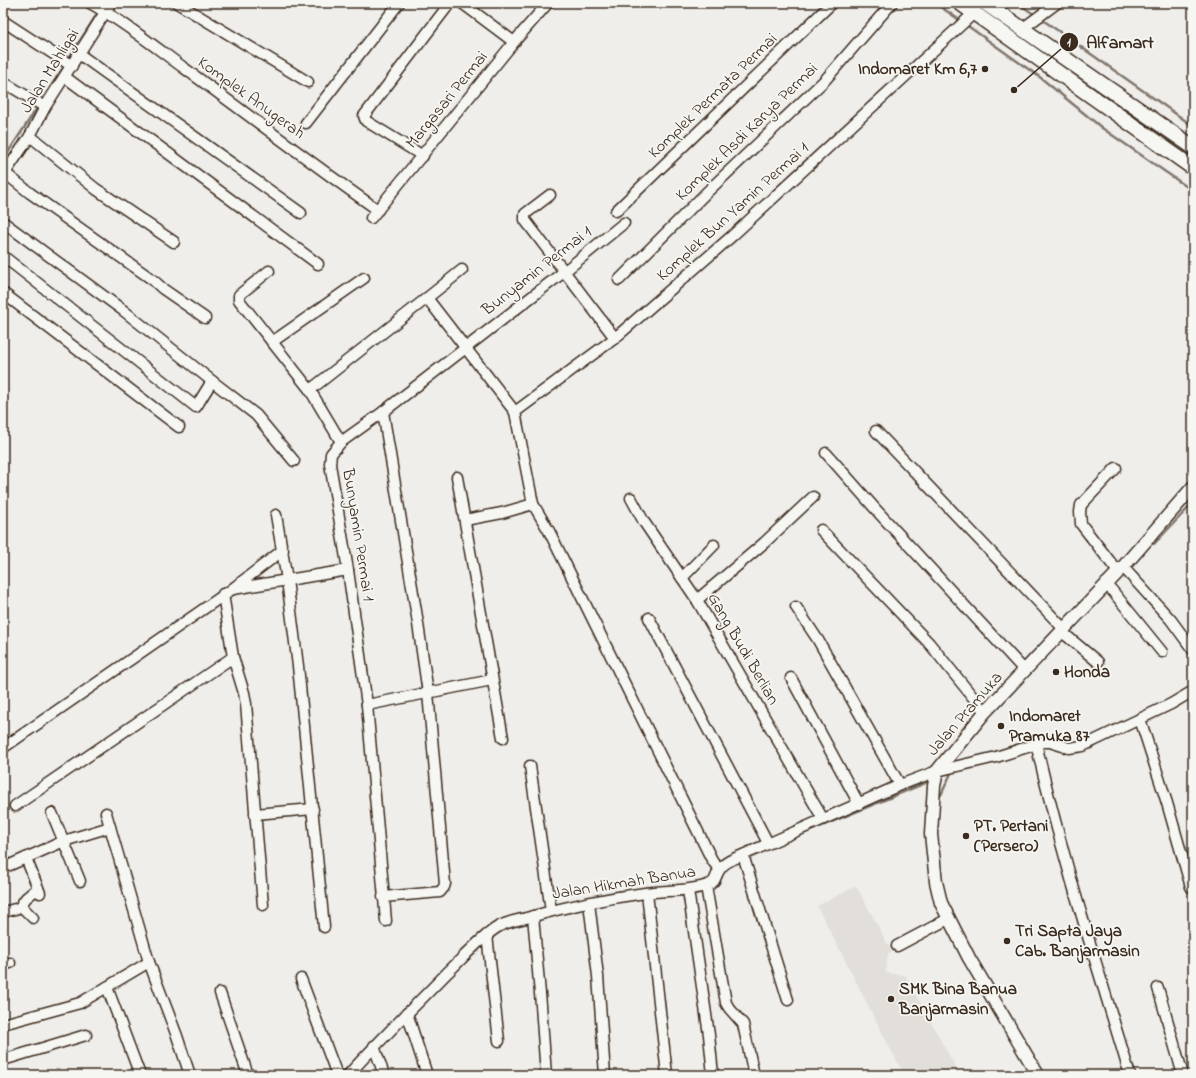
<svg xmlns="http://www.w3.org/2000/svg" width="1196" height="1078" viewBox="0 0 1196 1078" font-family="'Indie Flower',sans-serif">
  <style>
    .built { fill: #e2dfdb }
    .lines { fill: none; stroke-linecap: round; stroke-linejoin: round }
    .stream { stroke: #81766d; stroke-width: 2.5 }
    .minor-casing { stroke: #3b2a1e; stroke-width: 13 }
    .major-casing { stroke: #3b2a1e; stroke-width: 15 }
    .highway-casing { stroke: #3b2a1e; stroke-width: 17 }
    .minor { stroke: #f6f6f2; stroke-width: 10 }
    .major { stroke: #f6f6f2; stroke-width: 12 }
    .highway { stroke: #f6f6f2; stroke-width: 14 }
    .poi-dot { fill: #3b2a1e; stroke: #f6f6f2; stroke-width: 1.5 }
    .labels { text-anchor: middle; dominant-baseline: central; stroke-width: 3.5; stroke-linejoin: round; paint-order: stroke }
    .poi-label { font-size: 17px; font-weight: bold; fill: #3b2a1e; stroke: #f6f6f2; text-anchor: start }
    .street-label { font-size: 17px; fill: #3b2a1e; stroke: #f6f6f2 }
    .leader { fill: none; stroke: #3b2a1e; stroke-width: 1.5 }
    .callout-dot { fill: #3b2a1e; stroke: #f6f6f2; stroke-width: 1.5 }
    .mark-label { font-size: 12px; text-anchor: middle; font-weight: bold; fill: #fff }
    .callout-label { font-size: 18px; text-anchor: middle; font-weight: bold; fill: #3b2a1e; stroke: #f6f6f2; stroke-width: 3.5; stroke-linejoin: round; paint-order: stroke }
  </style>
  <rect width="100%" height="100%" fill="#efeeea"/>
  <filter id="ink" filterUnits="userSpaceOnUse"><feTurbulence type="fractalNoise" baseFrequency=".025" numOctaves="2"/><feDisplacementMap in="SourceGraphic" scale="8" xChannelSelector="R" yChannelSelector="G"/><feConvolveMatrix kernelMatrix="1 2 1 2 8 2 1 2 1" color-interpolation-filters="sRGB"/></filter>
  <g filter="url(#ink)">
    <path class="built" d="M856,886l36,66 -4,1 -2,20 19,2 55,100h-56l-87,-169z"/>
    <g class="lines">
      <g class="stream">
        <path d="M935,3l26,18"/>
        <path d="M1018,3l17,12"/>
        <path d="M1040,18l153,108"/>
        <path d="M965,24l76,54 61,50 91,63"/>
        <path d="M67,61l32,-50"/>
        <path d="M41,101l24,-36"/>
        <path d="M3,160l36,-55"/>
        <path d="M1154,544l39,-41"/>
        <path d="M941,795l11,-24"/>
        <path d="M800,835l130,-54"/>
      </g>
      <defs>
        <g id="minor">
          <path d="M90,3c33,18 64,43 94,65 65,47 128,96 194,142"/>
          <path d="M177,3l131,79"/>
          <path d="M462,3l52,39"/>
          <path d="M3,21l69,45"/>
          <path d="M1022,29l35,-26"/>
          <path d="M79,54l222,159"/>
          <path d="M65,77l253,187"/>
          <path d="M3,82l42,25"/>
          <path d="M306,123l93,-120"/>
          <path d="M30,136l66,53 78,53"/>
          <path d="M423,156l-57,-35 -2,-5 86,-113"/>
          <path d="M5,173l25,20 123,87 10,9 42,29"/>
          <path d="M3,176l27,-40 15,-29 66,-104"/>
          <path d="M550,195l-25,19v6l90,118"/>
          <path d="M616,211l216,-208"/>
          <path d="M371,218l143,-176 34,-39"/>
          <path d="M3,222l121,89 88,70 44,34 38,46"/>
          <path d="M3,256l193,151 16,-26"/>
          <path d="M269,271l-30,24v5l71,90 31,52"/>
          <path d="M619,280l87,-87 119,-113 67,-77"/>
          <path d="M3,293l176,134"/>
          <path d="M427,298l35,-28"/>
          <path d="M272,342l92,-64"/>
          <path d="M310,390l117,-92 88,114"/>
          <path d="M876,431l188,198"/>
          <path d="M826,453l53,60 146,158"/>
          <path d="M1116,468l-35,37 -1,7 1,12 37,48"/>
          <path d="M457,477l46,261"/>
          <path d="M631,498l13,24 53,78 126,219"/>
          <path d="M533,504l16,27 163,329 7,9"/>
          <path d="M276,515l11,65 11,86 26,261"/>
          <path d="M465,520l37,-7 31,-9 -18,-92 100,-74 117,-102 242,-223"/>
          <path d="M821,530l108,113 56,69"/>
          <path d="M1123,567l48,53 22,30"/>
          <path d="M682,578l32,-33"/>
          <path d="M1106,583l56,69"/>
          <path d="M233,589l115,-19"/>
          <path d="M223,594l10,63 11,36 2,11 17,201"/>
          <path d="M697,600l67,-57 49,-46"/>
          <path d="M796,607l22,33 82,145"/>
          <path d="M649,618l119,225"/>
          <path d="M1062,632l36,30"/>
          <path d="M791,678l68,126"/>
          <path d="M367,705l125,-25"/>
          <path d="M1140,719l27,84 24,84"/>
          <path d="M1036,743c25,112 61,222 94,332"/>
          <path d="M3,748l228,-158 52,-40"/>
          <path d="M530,766l21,145"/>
          <path d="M15,806l218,-149"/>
          <path d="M52,813l28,68"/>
          <path d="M106,813l43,149 28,74 13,39"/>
          <path d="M255,814l58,-5"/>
          <path d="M743,855l45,145"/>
          <path d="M26,858l14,35"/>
          <path d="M10,865l54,-24 46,-14"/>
          <path d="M706,886l20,117 3,5 14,16 11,51"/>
          <path d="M688,890l21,145 4,40"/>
          <path d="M647,893l20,182"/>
          <path d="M383,897l57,-5 4,-5 1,-3 -17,-191 -11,-76 -34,-205"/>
          <path d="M589,903l9,73 7,99"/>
          <path d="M21,906l12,12"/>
          <path d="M3,912l16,-4 7,-10 12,-10"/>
          <path d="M533,916l8,89 5,70"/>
          <path d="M386,921l-19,-216 -19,-135 -18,-106 1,-10 10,-12 42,-30 182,-141 59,-48"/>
          <path d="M487,935l12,106"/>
          <path d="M897,946l51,-27"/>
          <path d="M3,965l7,-2"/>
          <path d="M301,979l36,96"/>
          <path d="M107,987l33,88"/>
          <path d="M1158,988l25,87"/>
          <path d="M220,993l28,82"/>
          <path d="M407,1013l20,62"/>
          <path d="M3,1024l77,-21 69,-41"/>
          <path d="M374,1046l10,29"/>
          <path d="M3,1060l83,-25"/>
          <path d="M348,1075c32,-35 66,-68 99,-102 14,-13 35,-37 51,-46 10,-6 22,-7 32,-10 38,-11 77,-19 115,-24 21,-3 43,-1 63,-8 9,-3 7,-10 12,-16 4,-7 16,-11 23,-14l157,-70 37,-14 59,-14 47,-15h7l19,6 14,-2 88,-42 22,-13"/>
        </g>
        <path id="major" d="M1038,1075l-69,-117 -28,-55 -5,-21 -5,-48 3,-48 3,-15 48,-59 138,-145 70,-80"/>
        <g id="highway">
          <path d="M960,3l233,165"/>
          <path d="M985,3l208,144"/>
        </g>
      </defs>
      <use href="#minor" class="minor-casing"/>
      <use href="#major" class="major-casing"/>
      <use href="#highway" class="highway-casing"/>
      <use href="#minor" class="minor"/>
      <use href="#major" class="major"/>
      <use href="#highway" class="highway"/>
    </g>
  </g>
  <g class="poi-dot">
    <circle cx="985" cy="69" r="4"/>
    <circle cx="1056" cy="672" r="4"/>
    <circle cx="1001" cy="726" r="4"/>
    <circle cx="966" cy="836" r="4"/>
    <circle cx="1007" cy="941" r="4"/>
    <circle cx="891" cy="999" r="4"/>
  </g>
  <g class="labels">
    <g class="poi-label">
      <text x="977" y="69" text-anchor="end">Indomaret Km 6,7</text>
      <text x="1064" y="672">Honda</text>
      <text x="1009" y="716">Indomaret<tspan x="1009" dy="20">Pramuka 87</tspan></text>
      <text x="974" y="826">PT. Pertani<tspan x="974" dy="20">(Persero)</tspan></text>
      <text x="1015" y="931">Tri Sapta Jaya<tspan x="1015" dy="20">Cab. Banjarmasin</tspan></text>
      <text x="899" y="989">SMK Bina Banua<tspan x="899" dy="20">Banjarmasin</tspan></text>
    </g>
    <g class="street-label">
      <text transform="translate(50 71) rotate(-58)">Jalan Mahligai</text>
      <text transform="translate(713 96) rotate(-44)">Komplek Permata Permai</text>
      <text transform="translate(251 98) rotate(36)">Komplek Anugerah</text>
      <text transform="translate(447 100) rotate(-51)">Margasari Permai</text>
      <text transform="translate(747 132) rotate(-44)">Komplek Asdi Karya Permai</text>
      <text transform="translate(733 212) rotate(-42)">Komplek Bun Yamin Permai 1</text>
      <text transform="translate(537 271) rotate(-38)">Bunyamin Permai 1</text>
      <text transform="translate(358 535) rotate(81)">Bunyamin Permai 1</text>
      <text transform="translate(743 649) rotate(60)">Gang Budi Berlian</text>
      <text transform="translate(965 714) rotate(-49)">Jalan Pramuka</text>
      <text transform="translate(624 883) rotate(-9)">Jalan Hikmah Banua</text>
    </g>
  </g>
  <path class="leader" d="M1014 90L1069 42"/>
  <g class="callout-dot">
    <circle cx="1014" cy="90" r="4"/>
    <circle cx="1069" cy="42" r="10"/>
  </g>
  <g class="mark-label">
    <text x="1069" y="46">1</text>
  </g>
  <g class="callout-label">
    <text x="1120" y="48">Alfamart</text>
  </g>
  <rect width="1196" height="1078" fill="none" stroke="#f6f6f2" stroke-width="16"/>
  <rect x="8" y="8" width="1180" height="1062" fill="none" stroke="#3b2a1e" stroke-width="1.5" filter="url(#ink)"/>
</svg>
